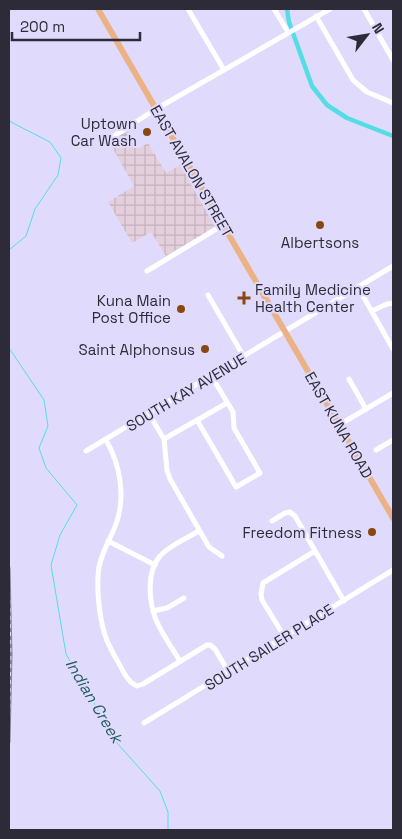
<svg xmlns="http://www.w3.org/2000/svg" width="402" height="839" viewBox="0 0 402 839" font-family="'Space Grotesk',sans-serif">
  <style>
    .industrial { fill: url(#industrial-grid) }
    .lines { fill: none; stroke-linecap: round; stroke-linejoin: round }
    .stream { stroke: #55dde6; stroke-width: 1 }
    .canal { stroke: #55dde6; stroke-width: 4.5 }
    .minor { stroke: #fff; stroke-width: 5 }
    .major { stroke: #ebb286; stroke-width: 6 }
    .rail-casing { stroke: #848097; stroke-width: 3 }
    .rail { stroke: #e0dbfc; stroke-width: 1; stroke-dasharray: 4; stroke-linecap: butt }
    .poi-dot { fill: #884812; stroke: #e0dbfc; stroke-width: 2 }
    .labels { text-anchor: middle; dominant-baseline: central; stroke-width: 4; stroke-linejoin: round; paint-order: stroke }
    .poi-label { font-size: 15px; fill: #2e2b38; stroke: #e0dbfc; text-anchor: end }
    .street-label { font-size: 15px; fill: #2e2b38; stroke: #e0dbfc }
    .water-label { font-size: 16px; font-style: italic; fill: #225b5e; stroke: #e0dbfc }
  </style>
  <defs>
    <pattern id="industrial-grid" width="8" height="8" patternUnits="userSpaceOnUse" patternTransform="scale(1.25)"><rect width="8" height="8" fill="#e4cfdd"/><path d="M0 4h8M4 0v8" fill="none" stroke="#c4b2be"/></pattern>
  </defs>
  <rect width="100%" height="100%" fill="#e0dbfc"/>
  <path class="industrial" d="M128,131l10,18 10,-6 18,30 14,-8 35,62 -49,29 -15,-24 -19,11 -24,-41 26,-16 -25,-44z"/>
  <g class="lines">
    <g class="stream">
      <path d="M9,121l41,21 11,16 -3,17 -23,34 -9,27 -17,14"/>
      <path d="M9,348l35,52 4,26 -9,22 7,20 31,37 -17,30 -9,30 15,89 51,89 43,48 8,21v18"/>
    </g>
    <path class="canal" d="M287,9l2,13 23,64 15,19 20,13 46,18"/>
    <g class="minor">
      <path d="M188,9l36,61"/>
      <path d="M274,9l14,23"/>
      <path d="M364,9l29,51"/>
      <path d="M316,16l37,64 14,12 26,11"/>
      <path d="M106,141l50,-32 174,-100"/>
      <path d="M147,271l76,-46"/>
      <path d="M358,287l35,62"/>
      <path d="M208,295l36,62"/>
      <path d="M372,311l15,-7 6,-1"/>
      <path d="M349,379l17,30"/>
      <path d="M149,414l15,25 3,31 3,9 39,68 13,9"/>
      <path d="M197,420l39,67 24,-14 -26,-45 -1,-16 -21,-35"/>
      <path d="M339,425l54,-32"/>
      <path d="M164,439l63,-36"/>
      <path d="M106,440c14,24 20,57 10,84 -5,14 -14,27 -17,43 -3,18 0,50 6,68 3,10 8,18 13,27 5,8 9,20 19,24l6,-2 64,-39h3l5,4 13,22"/>
      <path d="M376,450l17,-10"/>
      <path d="M86,451l307,-185"/>
      <path d="M272,521l13,-8 5,-1 5,4 49,85"/>
      <path d="M108,541l47,24"/>
      <path d="M153,611l14,-3 17,-10"/>
      <path d="M284,636l-22,-36 -1,-6 2,-11 52,-32"/>
      <path d="M180,661c-8,-13 -18,-27 -24,-41 -7,-18 -10,-48 4,-64 10,-11 27,-18 39,-25"/>
      <path d="M144,723l249,-153"/>
    </g>
    <path class="major" d="M98,9l295,509"/>
    <defs>
      <path id="rail" d="M9,568l2,87 -2,87"/>
    </defs>
    <use href="#rail" class="rail-casing"/>
    <use href="#rail" class="rail"/>
  </g>
  <g class="poi-dot">
    <circle cx="147" cy="132" r="5"/>
    <circle cx="320" cy="225" r="5"/>
    <path d="M241.5 290.5h5v5h5v5h-5v5h-5v-5h-5v-5h5z"/>
    <circle cx="181" cy="309" r="5"/>
    <circle cx="205" cy="349" r="5"/>
    <circle cx="372" cy="532" r="5"/>
  </g>
  <g class="labels">
    <g class="poi-label">
      <text x="137" y="123">Uptown<tspan x="137" dy="17">Car Wash</tspan></text>
      <text x="320" y="242" text-anchor="middle">Albertsons</text>
      <text x="255" y="289" text-anchor="start">Family Medicine<tspan x="255" dy="17">Health Center</tspan></text>
      <text x="171" y="300">Kuna Main<tspan x="171" dy="17">Post Office</tspan></text>
      <text x="195" y="349">Saint Alphonsus</text>
      <text x="362" y="532">Freedom Fitness</text>
    </g>
    <g class="street-label">
      <text transform="translate(192 171) rotate(60)">EAST AVALON STREET</text>
      <text transform="translate(186 392) rotate(-31)">SOUTH KAY AVENUE</text>
      <text transform="translate(339 425) rotate(60)">EAST KUNA ROAD</text>
      <text transform="translate(269 647) rotate(-32)">SOUTH SAILER PLACE</text>
    </g>
    <g class="water-label">
      <text transform="translate(94 701) rotate(59)">Indian Creek</text>
    </g>
  </g>
  <rect width="402" height="839" fill="none" stroke="#2e2b38" stroke-width="20"/>
  <g transform="translate(367 35) rotate(59)" stroke="#e0dbfc" stroke-width="4" paint-order="stroke">
  <path d="M0-4L9 19L0 12L-9 19Z" fill="#2e2b38"/>
  <text y="-8" font-size="14" font-weight="bold" text-anchor="middle" fill="#2e2b38">N</text>
  </g>
  <path d="M12 32v8h128v-8" fill="none" stroke="#2e2b38" stroke-width="2.5"/>
  <text x="20" y="32" font-size="15" fill="#2e2b38" stroke="#e0dbfc" stroke-width="4" paint-order="stroke">200 m</text>
</svg>
